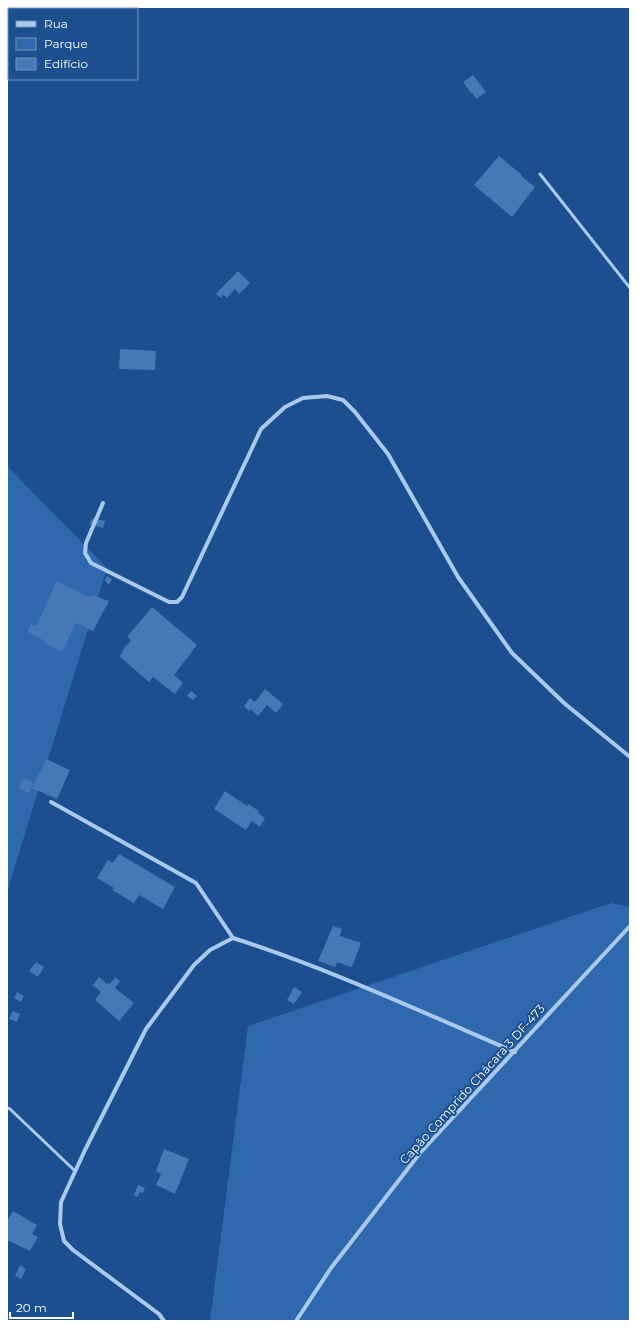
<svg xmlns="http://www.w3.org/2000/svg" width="637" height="1328" viewBox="0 0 637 1328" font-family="Montserrat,sans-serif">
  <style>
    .green { fill: #2e69ad }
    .building { fill: #4478b7 }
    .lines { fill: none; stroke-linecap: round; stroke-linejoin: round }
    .lane { stroke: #a9c9ee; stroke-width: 3 }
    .street { stroke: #a9c9ee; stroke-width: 4 }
    .labels { text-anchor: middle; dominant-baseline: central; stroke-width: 4; stroke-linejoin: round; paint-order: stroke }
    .street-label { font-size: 12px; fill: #fff; stroke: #1b4f8f }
  </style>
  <rect width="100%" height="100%" fill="#1b4f8f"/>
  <g class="green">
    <path d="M7,466l100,102 -100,324z"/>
    <path d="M611,903l19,4v414h-420l38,-295z"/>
  </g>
  <g class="building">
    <path d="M473,75l13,17 -10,7 -3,-6 -1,1 -9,-12z"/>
    <path d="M499,156l23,19 -1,1 14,11 -23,30 -38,-32z"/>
    <path d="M238,271l12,12 -11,11 -4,-5 -8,9 -4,-3 -2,3 -5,-4z"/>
    <path d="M120,349l36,2 -1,19 -36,-1z"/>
    <path d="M93,518l12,3 -2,7 -14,-4z"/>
    <path d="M107,576l5,3 -3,6 -4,-4z"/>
    <path d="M57,581l34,17 1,-3 17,6 -16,30 -17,-8 -14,29 -18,-9 1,-2 -18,-9 4,-8 5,2z"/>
    <path d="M152,607l45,38 -23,30 9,8 -8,11 -22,-17 -4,5 -30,-26 4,-4 -1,-1 9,-11 -4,-3z"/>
    <path d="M265,689l18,15 -7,9 -9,-8 -9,11 -7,-7 -2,2 -5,-5 6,-8 5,4z"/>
    <path d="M191,691l6,5 -4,4 -6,-4z"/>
    <path d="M46,759l24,11 -13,29 -25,-11z"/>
    <path d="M23,778l10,5 -4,10 -10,-5z"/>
    <path d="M225,791l22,15 1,-2 11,7 -1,2 7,5 -5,9 -8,-6 -6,9 -32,-21z"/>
    <path d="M119,854l56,33 -12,22 -24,-14 -5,8 -22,-13 2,-2 -17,-10 11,-18 5,3z"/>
    <path d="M333,926l9,3 -2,7 21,7 -9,24 -15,-5 -2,5 -17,-6z"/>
    <path d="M36,962l8,5 -6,10 -9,-6z"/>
    <path d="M99,977l8,7 1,-1 2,1 5,-7 5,4 -5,7 19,15 -15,18 -24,-21 6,-8 -8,-7z"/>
    <path d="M294,987l8,5 -8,12 -7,-4z"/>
    <path d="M17,992l7,4 -3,6 -7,-4z"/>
    <path d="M13,1011l7,3 -3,8 -8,-3z"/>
    <path d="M164,1149l25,10 -14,35 -19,-9 5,-11 -5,-3z"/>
    <path d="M138,1185l7,3 -2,5 -3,-1 -3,5 -3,-2z"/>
    <path d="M13,1211l24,14 -5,9 6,3 -8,14 -23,-11v-19z"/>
    <path d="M20,1265l6,4 -5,10 -6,-3z"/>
  </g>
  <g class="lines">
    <g class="lane">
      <path d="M540,174l90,114"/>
      <path d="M7,1108l3,1 64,61"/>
    </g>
    <g class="street">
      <path d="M103,503l-17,40 -1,10 6,10 78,39h8l5,-5 79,-168 24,-22 18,-9 24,-2 16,4 12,12 33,42 70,123 54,76 52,50 66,54"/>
      <path d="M51,802l145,81 37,55"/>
      <path d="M164,1321l-5,-7 -86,-64 -9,-9 -4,-17 1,-22 24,-52 61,-121 48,-64 16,-15 23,-12c97,31 189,74 282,114"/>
      <path d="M296,1321l35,-53 89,-115 210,-227"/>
    </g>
  </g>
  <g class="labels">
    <g class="street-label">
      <text transform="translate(472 1084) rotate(-48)">Capão Comprido Chácara 3 DF-473</text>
    </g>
  </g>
  <rect width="637" height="1328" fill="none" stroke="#ffffff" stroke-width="16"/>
  <rect x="8" y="8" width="130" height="72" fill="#1b4f8f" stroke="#7695bc"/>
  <rect x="16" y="21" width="20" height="6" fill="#a9c9ee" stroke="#7695bc"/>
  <text x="44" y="28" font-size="12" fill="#ffffff">Rua</text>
  <rect x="16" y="38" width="20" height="12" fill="#2e69ad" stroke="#7695bc"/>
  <text x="44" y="48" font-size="12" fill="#ffffff">Parque</text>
  <rect x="16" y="58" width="20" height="12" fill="#4478b7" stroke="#7695bc"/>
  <text x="44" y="68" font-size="12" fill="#ffffff">Edifício</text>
  <path d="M10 1312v6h63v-6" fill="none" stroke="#ffffff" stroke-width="2"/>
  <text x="16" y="1312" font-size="12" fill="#ffffff" stroke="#1b4f8f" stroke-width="3" paint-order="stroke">20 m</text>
</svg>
